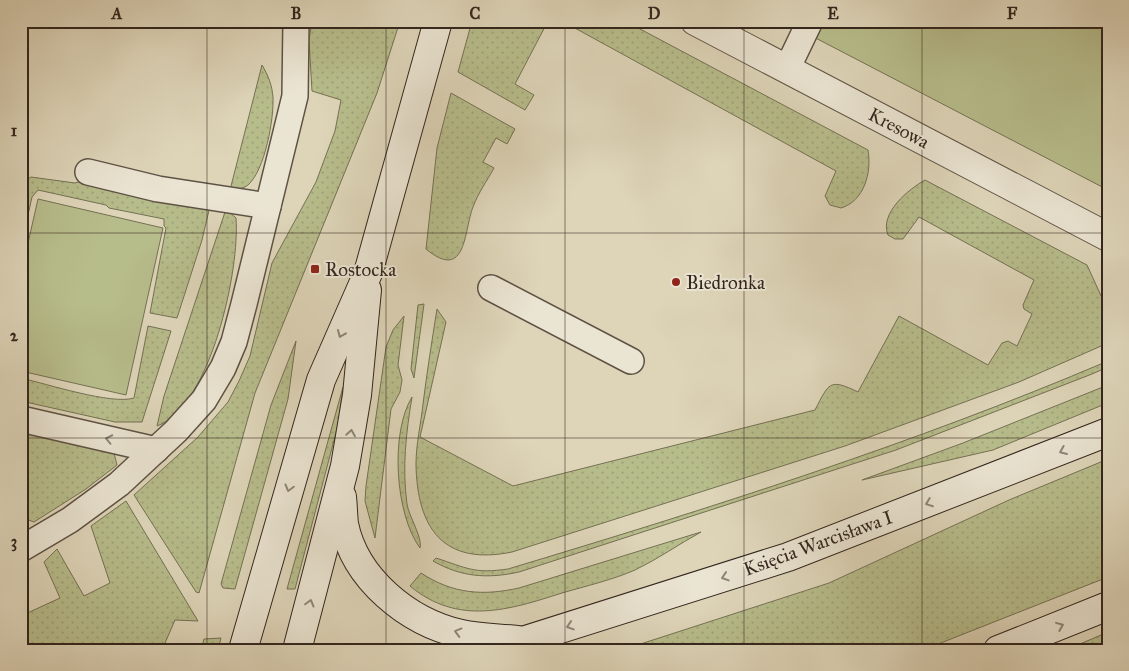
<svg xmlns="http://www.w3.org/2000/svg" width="1129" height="671" viewBox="0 0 1129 671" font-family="'IM FELL Great Primer',serif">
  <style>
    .grass { fill: url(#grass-dots); stroke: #757154 }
    .garden { fill: #b7bc8b; stroke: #757154 }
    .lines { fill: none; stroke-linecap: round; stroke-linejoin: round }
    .lane-casing { stroke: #5e5245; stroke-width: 28 }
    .street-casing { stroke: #5e5245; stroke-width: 30 }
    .secondary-casing { stroke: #33261e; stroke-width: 30 }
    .lane { stroke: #eae4d2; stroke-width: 25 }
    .street { stroke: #eae4d2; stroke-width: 28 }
    .secondary { stroke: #eae4d2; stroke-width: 28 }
    .oneway { stroke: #8e8578 }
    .grid { fill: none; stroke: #33261e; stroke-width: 1; stroke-opacity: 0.55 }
    .poi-dot { fill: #8f2418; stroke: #eae4d2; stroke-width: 2 }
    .labels { text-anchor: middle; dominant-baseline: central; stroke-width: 4; stroke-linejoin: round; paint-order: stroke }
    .street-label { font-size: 19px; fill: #33261e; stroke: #eae4d2 }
    .poi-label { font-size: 19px; fill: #33261e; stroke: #eae4d2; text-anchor: start }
    .neatline { fill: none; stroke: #33261e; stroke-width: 2 }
    .grid-label { font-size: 16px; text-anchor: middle; font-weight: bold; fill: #33261e }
  </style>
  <defs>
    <pattern id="grass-dots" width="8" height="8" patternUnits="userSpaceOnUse" patternTransform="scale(1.25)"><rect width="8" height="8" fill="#b7bc8b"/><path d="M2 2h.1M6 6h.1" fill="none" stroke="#9ea178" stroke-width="1.8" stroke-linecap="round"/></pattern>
  </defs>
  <rect width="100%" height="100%" fill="#ded5b9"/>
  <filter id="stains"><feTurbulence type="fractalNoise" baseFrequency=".004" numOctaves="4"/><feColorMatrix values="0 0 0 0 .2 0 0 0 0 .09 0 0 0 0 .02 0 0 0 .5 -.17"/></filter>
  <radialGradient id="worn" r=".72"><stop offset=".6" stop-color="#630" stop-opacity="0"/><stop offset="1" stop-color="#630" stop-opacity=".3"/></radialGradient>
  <g class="grass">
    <path d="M312,21h88l-23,72 -122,300 -56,200 -3,-1 -62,-97 64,-58 30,-35 11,-21 11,-25 22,-93 44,-81 19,-51 6,-31 -29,-9 -3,-51z"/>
    <path d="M472,21h76l-33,63 19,11 -9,15 -67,-38z"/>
    <path d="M562,21h63l243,129c4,23 -4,51 -27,58l-11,-3 -5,-9 11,-25z"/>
    <path d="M262,65c6,10 10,20 11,32 1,22 -8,73 -25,88 -5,4 -12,4 -18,5z"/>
    <path d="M451,93l64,36 -8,15 -11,-6 -13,24 11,6c-7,13 -16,25 -21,39 -9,22 -6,76 -47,42l11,-101z"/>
    <path d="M31,177l44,6 3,-1 77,16 55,8 -8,34 -25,78 -27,-5 16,-85 -2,-2v-7l-55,-11 -3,-3 -68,-15 -6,7 -11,49c0,-16 -6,-62 10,-69z"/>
    <path d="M925,180l162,85 21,46v32l-89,39 -174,64 -333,106c-68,14 -95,-23 -96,-88 0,-20 5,-41 7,-60 4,-32 9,-64 14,-95l9,13 -26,115 93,49 302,-76c14,-27 14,-32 43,-18l41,-76 89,49 14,-22 6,-2 9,5 15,-32 -8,-5 -1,-4 11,-25 -115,-63 -16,22h-8l-7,-4c-9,-22 21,-46 37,-55z"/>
    <path d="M226,209l10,9c4,51 -25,188 -79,208l7,-30z"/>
    <path d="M424,304l-10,74 -3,-9 7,-64z"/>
    <path d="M404,316l-6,49 4,15 -2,12 -9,17 -16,129 -10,-37 1,-15 20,-139 7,-17z"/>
    <path d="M148,326l23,5 -29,91h-27l-94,-21v-23c26,6 91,27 113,20z"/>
    <path d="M296,341l-8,58 -53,190 -12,-1 -2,-4 50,-179z"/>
    <path d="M1108,361v6l-16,7 -196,76 -377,122c-32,7 -58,5 -86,-11l3,-3c31,10 38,16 72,11 203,-61 405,-125 600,-208z"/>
    <path d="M1108,385v17l-3,2 -112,46 -131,30 101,-37z"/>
    <path d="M343,387l-5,38 -43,164h-8z"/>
    <path d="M412,397c-6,36 -10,71 -5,107 2,13 16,34 13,44 -25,-34 -30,-115 -8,-151z"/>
    <path d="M21,431l93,22 3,12 -31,24 -52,33 -8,-3 -5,-10z"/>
    <path d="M1108,459v118l-185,73h-301l207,-67 180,-83z"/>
    <path d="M126,501l72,120 -23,-1 -13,30h-141v-34l39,-18 -16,-36 13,-13 27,47 26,-13 -19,-57z"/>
    <path d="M701,532c-22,12 -43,27 -66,38 -23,10 -49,16 -73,23 -53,17 -104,33 -152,-7l11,-13c32,21 62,23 98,15z"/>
    <path d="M1108,632v18h-42z"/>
    <path d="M221,638l-3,12h-17l3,-11z"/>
  </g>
  <g class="garden">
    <path d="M784,21h324v169l-304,-158z"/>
    <path d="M38,199l125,29 -37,167 -105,-24v-97z"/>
  </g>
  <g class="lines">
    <defs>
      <g id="lane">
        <path d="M787,69l23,-48"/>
        <path d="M88,172l70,17 110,17"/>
        <path d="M491,288l140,73"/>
        <path d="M21,419l135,31"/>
        <path d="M21,549l49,-29 49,-36 57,-53 28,-31 19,-32 11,-26 10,-38 51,-208 1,-75"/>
      </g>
      <path id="street" d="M695,21l413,216"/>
      <g id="secondary">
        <path d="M342,497c1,9 1,18 2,27 11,55 64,98 117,110 18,4 38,4 56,6"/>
        <path d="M243,650l78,-270 47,-107 70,-252"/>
        <path d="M297,650l48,-184 12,-71 10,-105"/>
        <path d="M494,650l294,-93 320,-125"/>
        <path d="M998,650l110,-44"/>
      </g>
    </defs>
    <use href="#lane" class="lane-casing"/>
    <use href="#street" class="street-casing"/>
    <use href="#secondary" class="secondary-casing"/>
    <use href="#lane" class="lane"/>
    <use href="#street" class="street"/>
    <use href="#secondary" class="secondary"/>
  </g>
  <defs><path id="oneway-chevron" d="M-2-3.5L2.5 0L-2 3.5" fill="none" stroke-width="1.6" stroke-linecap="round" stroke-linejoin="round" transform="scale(1.25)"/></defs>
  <g class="oneway">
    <use href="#oneway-chevron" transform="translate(341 334) rotate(113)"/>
    <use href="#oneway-chevron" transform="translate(351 433) rotate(-81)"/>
    <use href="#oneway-chevron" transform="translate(109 439) rotate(-168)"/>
    <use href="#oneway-chevron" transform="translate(1063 451) rotate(157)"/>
    <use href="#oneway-chevron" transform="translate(289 488) rotate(105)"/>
    <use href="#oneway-chevron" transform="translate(929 503) rotate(159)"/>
    <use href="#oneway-chevron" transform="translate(725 577) rotate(162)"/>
    <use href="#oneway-chevron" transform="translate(310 603) rotate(-75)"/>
    <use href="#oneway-chevron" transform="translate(570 626) rotate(162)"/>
    <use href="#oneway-chevron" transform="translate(1060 626) rotate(-22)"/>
    <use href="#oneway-chevron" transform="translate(458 632) rotate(-165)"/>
  </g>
  <path class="grid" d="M207,21v629M386,21v629M565,21v629M744,21v629M922,21v629M21,233h1087M21,438h1087"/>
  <g class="poi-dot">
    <rect x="310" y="264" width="10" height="10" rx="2.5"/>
    <circle cx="676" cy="282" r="5"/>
  </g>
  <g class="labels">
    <g class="street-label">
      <text transform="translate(899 128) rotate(28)">Kresowa</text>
      <text transform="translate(818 543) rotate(-20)">Księcia Warcisława I</text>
    </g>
    <g class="poi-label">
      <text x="325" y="269">Rostocka</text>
      <text x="686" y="282">Biedronka</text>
    </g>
  </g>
  <rect width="1129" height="671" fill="none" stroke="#ded5b9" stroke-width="55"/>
  <rect x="28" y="28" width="1074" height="616" class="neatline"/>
  <g class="grid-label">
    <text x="117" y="19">A</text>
    <text x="296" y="19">B</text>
    <text x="475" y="19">C</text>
    <text x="654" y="19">D</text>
    <text x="833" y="19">E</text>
    <text x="1012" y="19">F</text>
    <text x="14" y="136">1</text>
    <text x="14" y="341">2</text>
    <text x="14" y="547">3</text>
  </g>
  <rect width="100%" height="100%" filter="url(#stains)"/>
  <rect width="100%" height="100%" fill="url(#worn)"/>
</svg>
